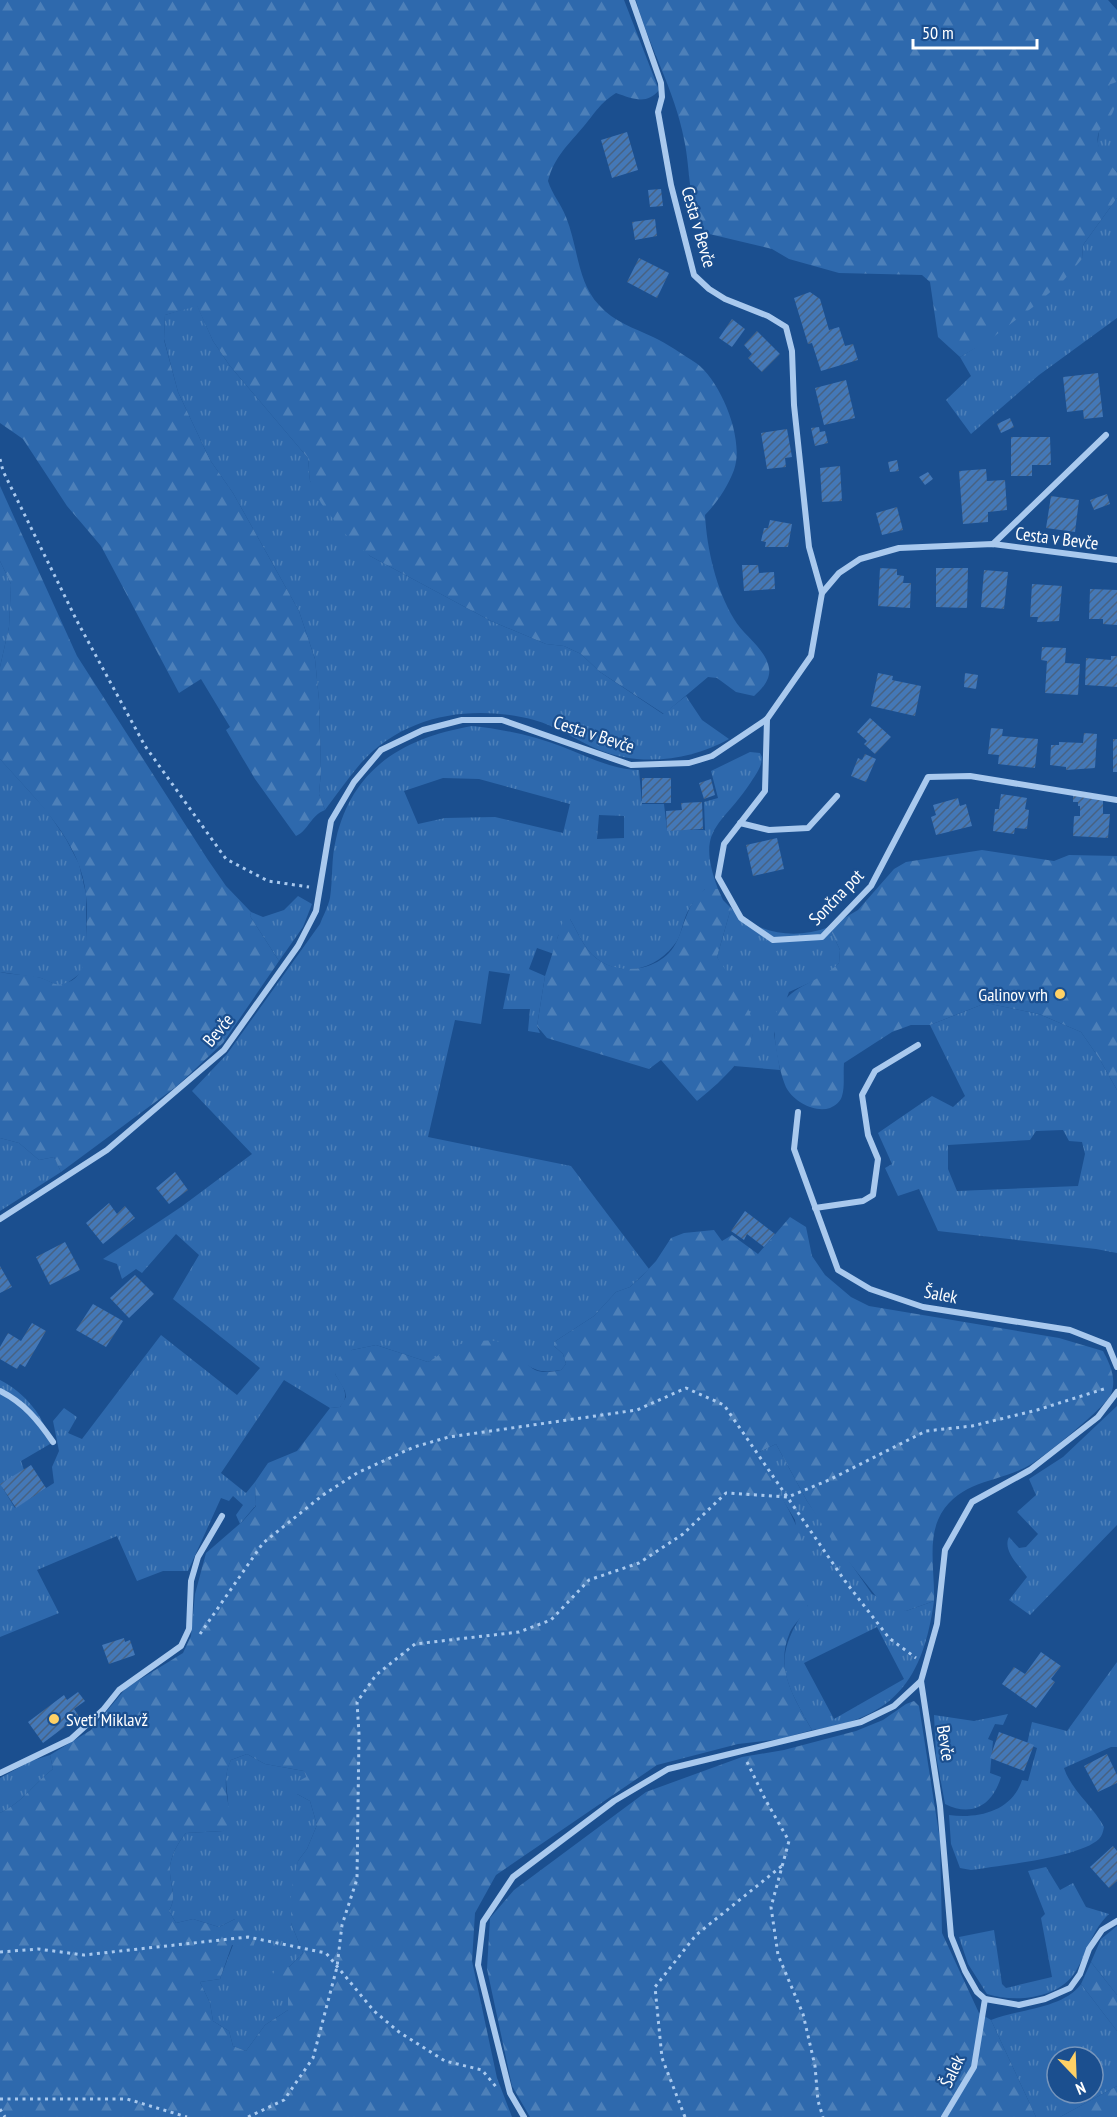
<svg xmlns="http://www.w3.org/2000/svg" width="1117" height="2117" viewBox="0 0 1117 2117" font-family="'PT Sans Narrow',sans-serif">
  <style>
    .grass { fill: url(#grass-tufts); fill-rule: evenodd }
    .forest { fill: url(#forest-firs); fill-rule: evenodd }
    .building { fill: url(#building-hatch) }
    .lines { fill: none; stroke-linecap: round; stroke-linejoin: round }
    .path { stroke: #a9c9ee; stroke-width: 3; stroke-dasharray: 3 4.5; stroke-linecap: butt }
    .minor { stroke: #a9c9ee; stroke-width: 6 }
    .poi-dot { fill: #ffd166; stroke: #1b4f8f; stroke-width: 2 }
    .labels { text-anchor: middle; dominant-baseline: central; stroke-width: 4.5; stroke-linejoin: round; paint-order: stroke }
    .street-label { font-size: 18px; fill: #fff; stroke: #1b4f8f }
    .poi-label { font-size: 18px; fill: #fff; stroke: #1b4f8f; text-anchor: end }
  </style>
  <defs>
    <pattern id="grass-tufts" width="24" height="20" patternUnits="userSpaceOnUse" patternTransform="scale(1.5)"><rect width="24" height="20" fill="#2e69ad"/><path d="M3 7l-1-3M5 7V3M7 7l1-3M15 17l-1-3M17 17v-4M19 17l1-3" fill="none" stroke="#4d80b9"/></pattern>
    <pattern id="forest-firs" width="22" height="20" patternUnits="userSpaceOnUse" patternTransform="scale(1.5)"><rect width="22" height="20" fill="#2e69ad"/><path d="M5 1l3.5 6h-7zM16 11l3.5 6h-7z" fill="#4d80b9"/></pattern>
    <pattern id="building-hatch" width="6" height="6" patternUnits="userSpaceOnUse" patternTransform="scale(1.5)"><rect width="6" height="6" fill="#4478b7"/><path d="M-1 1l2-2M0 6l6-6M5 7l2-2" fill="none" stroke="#486282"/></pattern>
  </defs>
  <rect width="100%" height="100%" fill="#1b4f8f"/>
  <g class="grass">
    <path d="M1117,82v90c-5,-5 -13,-11 -16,-17 -10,-17 9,-50 7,-71z"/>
    <path d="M1117,198v120l-78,57 -68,59 -25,-34 25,-24 -11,-19c46,-26 83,-61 122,-98l1,-14z"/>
    <path d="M197,305l16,36 17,25 78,92 2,23 60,75 121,65 55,23 18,2 17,8 19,18 63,42 23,-18 16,24 27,19c-39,22 -90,28 -132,10 -21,-9 -41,-23 -63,-29 -61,-16 -129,-6 -173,43 -13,15 -24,31 -36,47l-6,-16 2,-23 -2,-71 -4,-41 -16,-48 -66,-118 -23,-33 -32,-68 -14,-53 1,-24z"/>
    <path d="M0,561l11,23 -2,43 -9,40z"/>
    <path d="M472,726c30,3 63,10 91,21 26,10 47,22 76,23l3,34h22l3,26h38l-1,-28 14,-4 -7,-27 39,-19 10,1 2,4c0,10 -6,17 -11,25 -30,46 -56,45 -33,107h-13c-6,7 -13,14 -17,22 -6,11 -6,25 -14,34 -19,25 -53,33 -78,13 -11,-8 -19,-27 -26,-39l-12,17 -4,18 -17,-6 -8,21 16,7 -8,50 3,7 -12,-2 2,-22h-27l7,-35 -21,-3 -8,53 -26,-4 -27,117 143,29 78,103 -19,18 -14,5 -22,24 -40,26v4l9,8 3,10 -5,6c-16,3 -26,2 -39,-9l-87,-3 -7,4 -52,-17 -24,5 -17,24c7,11 16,21 5,33l-10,1 -46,-28 -63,93 25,20 9,-11 1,23 -16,19 -4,-9 7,-10 -10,-9 -4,5 -8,-3 -33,73h-25l-26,10 -20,-45 -80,34 22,43 -59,24v-257c25,13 45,36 50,64l-29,17 3,9 -22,17 13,21 39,-25 -2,-16 7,-16 -6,-30 11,-13 13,9 -9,16 14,6 79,-104 76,60 23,-27 -87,-69 26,-44 -23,-21 -34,39 -6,-4 -14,10 -5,-15 -14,-5 78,-52 71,-53 -60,-63 35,-37 93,-130c3,-8 8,-17 10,-26 3,-19 1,-40 6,-59 17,-72 68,-101 136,-113zM443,778l36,1 91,25 -7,29 -68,-16 -50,1 -27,6 -14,-33zM599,815l25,1v22l-27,1z"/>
    <path d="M0,759l47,52 19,28 13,25 7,30v66l-5,13 -15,11 -9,1 -16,-7 -41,-6z"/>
    <path d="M298,896l14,8 -9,23 -24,34 -29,-45 1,-4 12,5 21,-7z"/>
    <path d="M731,908c27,26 63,32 98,19l11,23 -1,13 -12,12 -38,17 -15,42 6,36 -46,-4 18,-29 1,-12 -36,-68z"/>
    <path d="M986,1003l53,11 42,18 18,26 18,32v163l-21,-4 -158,-18 -19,-42 -21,7 -13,-28 7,-4 -14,-31 54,-37 21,11 12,-11 -35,-71zM1063,1130l6,11 13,1 3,12 -7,32 -121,5 -9,-22v-24l82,-5 6,-9z"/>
    <path d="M0,1138l19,5 20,17 15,-3 7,15 -61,39z"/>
    <path d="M1117,1406v119l-87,90 -21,-15 18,-23c-7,-11 -25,-26 -18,-40l10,11 7,-1 12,-13 -21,-22 19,-17 -7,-16 34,-22z"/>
    <path d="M776,1444l31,57 65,93 34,17 28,-10c-11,79 -40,118 -122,129 -30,-53 -41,-71 -4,-125l-13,-85 -40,-66zM877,1627l27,52 -70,40 -30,-56z"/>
    <path d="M1117,1662v85h-6l-47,21c7,22 29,38 40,59 -1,5 -2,9 -5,12 -20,19 -99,26 -128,31l-11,-2 -9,-24 -2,-29c30,4 63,-4 73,-35l6,1 9,-33 -10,-4 5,-22 35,9z"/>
    <path d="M1008,1714l-5,11 -8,-1 -7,15 5,2 -3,32 11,4c-8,27 -28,41 -56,27l-9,-49 -2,-40 40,6z"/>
    <path d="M247,1754l18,10 39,7 2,6 -9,17 13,7 7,24 -10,24 -9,12 -7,62 12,30 -14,14 -1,43 -23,15 -19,26 -13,-5 -4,-15 -16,-10 -3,-18 -10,-21 20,-3 13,-34 2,-26 -16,8 -26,-8 -17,4 -7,-12c8,-14 2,-22 1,-38 -1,-15 7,-29 16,-40l37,-2c1,-9 6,-20 5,-29 -1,-16 -5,-26 3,-42z"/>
    <path d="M50,1755l3,14c-21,16 -27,31 -53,44v-35l31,-17z"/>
    <path d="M1046,1867l14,23 13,-7 13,24 23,7c-17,16 -21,37 -33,57 -17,28 -61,32 -89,23l-19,-30 -9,-27 35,-7 8,54 4,4 46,-11 -11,-59 4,-4 -17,-43z"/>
    <path d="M1117,1926v69l-26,-33 10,-23z"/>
    <path d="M1081,1984l36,47v55l-57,31h-24l-45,-97c27,-11 72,-11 90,-36zM1057,2057h36v36h-36z"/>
  </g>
  <g class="forest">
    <path d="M0,0h624l35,90c-12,15 -26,9 -43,3 -17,11 -20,19 -32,33 -15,18 -30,31 -36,55 4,13 13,23 18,36 12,29 11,65 33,88 15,17 35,23 54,32 15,7 29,17 43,26 25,18 49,77 38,107 -6,16 -17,33 -29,45 2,34 11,74 29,104 9,16 32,30 35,49 2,11 -7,21 -15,28l-18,-4 -19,-14 -9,-1 -44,37 -64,-42 -19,-18 -17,-8 -18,-2 -55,-23 -121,-65 -27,-24 -22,-29 -11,-22 -2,-23 -78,-92 -17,-25 -16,-35 -32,9 -1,25 14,52 32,68 23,33 66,118 16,48 4,41 2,71 -2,23 6,16c-15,6 -16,20 -29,26l-41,-57 -29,-49 4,-3 -29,-48 -22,14 -78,-147 -34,-40 -44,-67 -23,-16z"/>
    <path d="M636,0h472l9,10v72l-9,3 1,8 7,8c-4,19 -5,12 -14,25 -12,18 3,34 15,46v26l-34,47 -1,14 -19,22 -30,26 -45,34 -28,16 -22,-20 -8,-55 -8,-7 -83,-2 -50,-14 -17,-10 -67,-16c-18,-30 -14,-62 -21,-94 -9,-48 -35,-92 -48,-139z"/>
    <path d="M0,486l77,170 131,204 18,26 25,26 -1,4 29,45 -56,82 -46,43 -116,86 -7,-15 -15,3 -20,-17 -19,-5v-166c13,3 28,2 41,6 8,2 13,8 21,6 22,-4 24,-24 24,-42 0,-16 2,-31 0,-46 -4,-55 -52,-98 -86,-137v-92l9,-40 2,-43 -11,-23z"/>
    <path d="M982,850l72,11 15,-6 48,1v234l-18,-32 -18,-26 -42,-18 -53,-11 -56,22h-19l-19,7 -48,31c-1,11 1,23 -2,33 -1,5 -7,10 -12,12 -15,5 -35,-6 -43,-19 -8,-16 -18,-65 -9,-80 16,-26 39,-25 61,-46l1,-13 -11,-23 29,-17 36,-41 12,-7z"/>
    <path d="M705,889h13l5,11 8,8 -14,49c13,20 30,42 36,66 6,26 -38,64 -56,78l-36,-41 -12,9 -102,-31 -10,-12 8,-50 19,-58 6,1c7,12 15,31 26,39 24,19 67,13 81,-17 9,-19 10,-38 28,-52z"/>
    <path d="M790,1217l16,10 6,29 13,19 26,22 18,9 190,32 44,13c7,13 14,28 8,43 -5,13 -64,60 -78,69 -32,21 -76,15 -95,57 -10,23 -3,56 -4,81l-28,10 -20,-2 -52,-66 -27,-42 -31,-57 -21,10c26,42 56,82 53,133 -1,5 1,14 0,18 -3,10 -14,18 -18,27 -16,37 5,67 22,98l-32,9 -42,5 -81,21 -161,110 -21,38 -3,48 25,117 15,39h-512v-304c26,-13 32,-28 53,-44l-3,-14 41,-25 35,-42 57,-35 8,-17 4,-42 11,-41 37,-32 13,-15 -1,-24 13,-19 29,-12 33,-43 10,-1 6,-10 -1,-6 -10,-17 4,-17 13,-7 24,-5 52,17c8,-4 15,-11 24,-15 14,-6 46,-11 59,0 20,18 19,30 50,23l5,-6 -3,-10 -9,-8v-4l40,-26 22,-24 14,-5 12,-11 14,-15 15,-23 13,-5 30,-3 8,11 10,-6 26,19zM247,1754l18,10 39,7 2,6 -14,8 5,9 13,7 7,24 -10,24 -9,12 -7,30v32l12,30 -14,14 -12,-1 -5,10 16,14v20l-23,15 -19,26 -13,-5 -4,-15 -16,-10 -3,-18 -10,-21 20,-3 12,-34 21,3 4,-14 -9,-14 -13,-1 -16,8 -26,-8 -17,4 -7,-12c8,-14 2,-22 1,-38 -1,-15 7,-29 16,-40l37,-2 8,-11c-3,-22 -10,-39 0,-60z"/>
    <path d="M914,1701l5,5 21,134 2,93 37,80 12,7 45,97h-506l-18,-31 -25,-117 3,-51 24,-28 132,-98 96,-35 42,-7 72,-19 27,-11 23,-16z"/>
    <path d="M1091,1962l26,33v36l-36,-47z"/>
    <path d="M1117,2086v31h-57z"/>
  </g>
  <g class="building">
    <path d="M627,132l11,38 -26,8 -11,-38z"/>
    <path d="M661,189l2,17 -13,1 -2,-17z"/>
    <path d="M655,219l2,17 -22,4 -3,-18z"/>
    <path d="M639,258l30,15 -12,25 -30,-16z"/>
    <path d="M810,292l10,7 9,31 10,-3 6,19 8,-2 5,16 -37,11 -9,-28 -4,1 -14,-46z"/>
    <path d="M732,319l13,10 -13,18 -13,-9z"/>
    <path d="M757,331l23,23 -18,18 -14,-14 4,-4 -8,-9z"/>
    <path d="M1098,373l5,44 -19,2 -1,-9 -16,2 -4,-35z"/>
    <path d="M846,380l9,38 -31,7 -9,-37z"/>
    <path d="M1010,418l4,9 -13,6 -4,-9z"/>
    <path d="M819,427l1,5 5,-1 3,12 -13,3 -4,-18z"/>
    <path d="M787,429l5,28 -7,1 1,9 -19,2 -6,-36z"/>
    <path d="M1011,437h39l1,28h-19v11h-21z"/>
    <path d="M897,460l2,11 -9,1 -2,-10z"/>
    <path d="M840,466l2,35 -20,1 -2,-34z"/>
    <path d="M986,469l1,12 18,-1 2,30 -19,2v10l-25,2 -4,-53z"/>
    <path d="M928,472l5,7 -8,6 -6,-8z"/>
    <path d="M1107,494l3,10 -16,6 -4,-10z"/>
    <path d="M1051,496l28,4 -4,32 -29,-4z"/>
    <path d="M897,507l6,23 -21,5 -6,-22z"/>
    <path d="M770,520l22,4 -4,23h-23l1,-5 -5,-1 3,-13h4z"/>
    <path d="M742,565h16l1,8 15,-1 1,17 -31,2z"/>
    <path d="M880,568l17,1v6l7,1 -1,7h8l-1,25 -32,-2z"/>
    <path d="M936,568h32l-1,40 -31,-1z"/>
    <path d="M984,570l24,2 -4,37 -23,-2z"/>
    <path d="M1032,584l30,2 -3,35 -22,1 1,-5h-8z"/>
    <path d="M1090,589l27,1v35l-14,-1v-5h-14z"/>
    <path d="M1042,647l24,1 -1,15 15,1 -2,31 -33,-2 2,-32 -6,-1z"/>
    <path d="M1111,656h6v31l-32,-2 1,-27 25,2z"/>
    <path d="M878,673l15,3 -1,4 29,6 -6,30 -44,-10z"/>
    <path d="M965,673l13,2 -2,14 -12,-2z"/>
    <path d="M870,718l21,19 -16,17 -11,-10 3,-3 -10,-9z"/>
    <path d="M991,728l12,1 -1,7 36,3 -3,29 -37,-4 1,-9 -11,-1z"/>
    <path d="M1084,733l13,1 -2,34 -29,2v-3l-16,-2 1,-20h8v-3l24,1z"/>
    <rect x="1113" y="739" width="4" height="33"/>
    <path d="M865,754l11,5 -10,23 -15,-6 7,-18 4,2z"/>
    <rect x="642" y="778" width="29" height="25"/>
    <path d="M711,779l4,16 -11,4 -5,-16z"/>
    <path d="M1001,794l26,4 -2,11 4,1 -2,19 -12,-1 -1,6 -21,-3 2,-22h4z"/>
    <path d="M1073,795l30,1v18h7l-2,24 -35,-2 1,-20h6v-10h-2v-4h-5z"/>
    <path d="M958,798l2,8 6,-2 6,22 -36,9 -5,-18 5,-2 -3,-10z"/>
    <path d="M702,802l1,27 -36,2 -1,-20 16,-1 -1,-7z"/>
    <path d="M777,838l7,31 -31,7 -7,-31z"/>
    <path d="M175,1172l13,18 -19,14 -13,-16z"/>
    <path d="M109,1203l8,11 8,-8 10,12 -32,26 -17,-21z"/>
    <path d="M745,1211l30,23 -11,13 -17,-13 -3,6 -13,-9z"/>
    <path d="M65,1242l15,28 -30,15 -14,-28z"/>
    <path d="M0,1266l12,21 -12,6z"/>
    <path d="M135,1275l19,19 -25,24 -19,-20z"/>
    <path d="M93,1304l30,17 -17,26 -30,-17z"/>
    <path d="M32,1323l14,8 -21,36 -5,-3 -3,5 -17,-10v-12l8,-14 13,8z"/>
    <path d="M31,1465l15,23 -30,20 -16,-24z"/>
    <path d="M124,1638l1,4 5,-2 5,15 -26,9 -7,-19z"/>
    <path d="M1041,1652l20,14 -10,13 4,3 -19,26 -34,-24 12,-17 11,7z"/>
    <path d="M78,1692l7,9 -11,8 5,7 -36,27 -15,-21 36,-27 3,5z"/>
    <path d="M999,1732l35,13 -10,26 -34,-13z"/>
    <path d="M1107,1754l10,21v8l-19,9 -14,-26z"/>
    <path d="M1113,1846l4,5v30l-8,7 -19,-21z"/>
  </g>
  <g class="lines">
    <g class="path">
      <path d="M0,459l3,12 74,150 68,125 81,113 42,22 41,6"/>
      <path d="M200,1634l63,-91 60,-48 34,-22 57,-26 35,-10 188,-27 49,-22 38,17 121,176 44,57 27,20"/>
      <path d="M747,1762l18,37 24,42 -18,66 7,48 25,59 12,52 3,35 5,16"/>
      <path d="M0,1952l38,-3 46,6 164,-18 78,16 48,58 25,21 46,29 37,9 15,18"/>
      <path d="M0,2099h127l60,18"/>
      <path d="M0,2109l5,8"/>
      <path d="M248,2117l36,-17 29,-42 24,-91 5,-42 15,-46 2,-145 -2,-32 19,-27 39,-31 104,-12 32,-12 38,-40 50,-17 44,-29 43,-41 62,4 41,-17 97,-49 46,-5 65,-16 70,-22"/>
      <path d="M685,2117l-23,-59 -7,-71 41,-52 87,-70"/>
    </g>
    <g class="minor">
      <path d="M632,0l29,83 1,14 -4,15 13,73 23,90 15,14 16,10 43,17 18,11 6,24 2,54 15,142 13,46"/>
      <path d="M993,544l113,-109"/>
      <path d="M767,719l-2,72 -41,53 -6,33 23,41 32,22 49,-3 49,-51 57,-109 42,-1 147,24"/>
      <path d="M740,823l29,7 39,-2 29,-32"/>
      <path d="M798,1112l-4,37 44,121 32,19 53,18 147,23 38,15 9,22"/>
      <path d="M815,1208l48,-7 10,-6 5,-36 -10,-24 -6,-40 13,-24 43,-26"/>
      <path d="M0,1219l107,-69 117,-100 74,-104 18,-35 15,-90 23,-39 27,-32 42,-20 39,-10h40l129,45 58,-2 23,-7 55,-37 44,-63 11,-63 17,-20 21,-14 39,-11 94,-4 124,16"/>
      <path d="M0,1391c24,12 38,29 53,51"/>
      <path d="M1117,1392l-19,25 -68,53 -58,32 -27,48 -8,74 -16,57 19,125 11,130 14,35 12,21 8,7 34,6 26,-6 25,-11 10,-14 9,-25 13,-19 15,-9"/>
      <path d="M0,1773l71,-34 32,-29 16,-20 62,-44 8,-17 2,-48 7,-24 24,-41"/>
      <path d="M524,2117l-14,-24 -32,-128 5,-43 30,-45 101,-76 54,-32 193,-47 33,-16 27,-25"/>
      <path d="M944,2117l30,-50 11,-68"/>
    </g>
  </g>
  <g class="poi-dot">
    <circle cx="1060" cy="994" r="6"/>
    <circle cx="54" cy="1719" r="6"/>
  </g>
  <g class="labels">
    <g class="street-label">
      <text transform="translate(699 227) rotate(74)">Cesta v Bevče</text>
      <text transform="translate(1057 538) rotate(7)">Cesta v Bevče</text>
      <text transform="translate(594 734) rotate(18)">Cesta v Bevče</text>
      <text transform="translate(836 897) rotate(-46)">Sončna pot</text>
      <text transform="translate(218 1030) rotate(-50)">Bevče</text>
      <text transform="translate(941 1294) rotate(11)">Šalek</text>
      <text transform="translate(946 1743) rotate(81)">Bevče</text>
      <text transform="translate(952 2071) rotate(-64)">Šalek</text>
    </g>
    <g class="poi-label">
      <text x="1048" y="994">Galinov vrh</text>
      <text x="66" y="1719" text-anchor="start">Sveti Miklavž</text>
    </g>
  </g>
  <g transform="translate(1075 2075) rotate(157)"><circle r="28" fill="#1b4f8f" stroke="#7695bc" stroke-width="1.5"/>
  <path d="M0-4.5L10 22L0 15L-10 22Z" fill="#ffd166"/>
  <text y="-9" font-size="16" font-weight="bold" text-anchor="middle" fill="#ffffff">N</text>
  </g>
  <path d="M913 39v9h124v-9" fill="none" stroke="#ffffff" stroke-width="3"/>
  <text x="922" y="39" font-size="18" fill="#ffffff" stroke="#1b4f8f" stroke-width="4.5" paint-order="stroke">50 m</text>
</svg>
